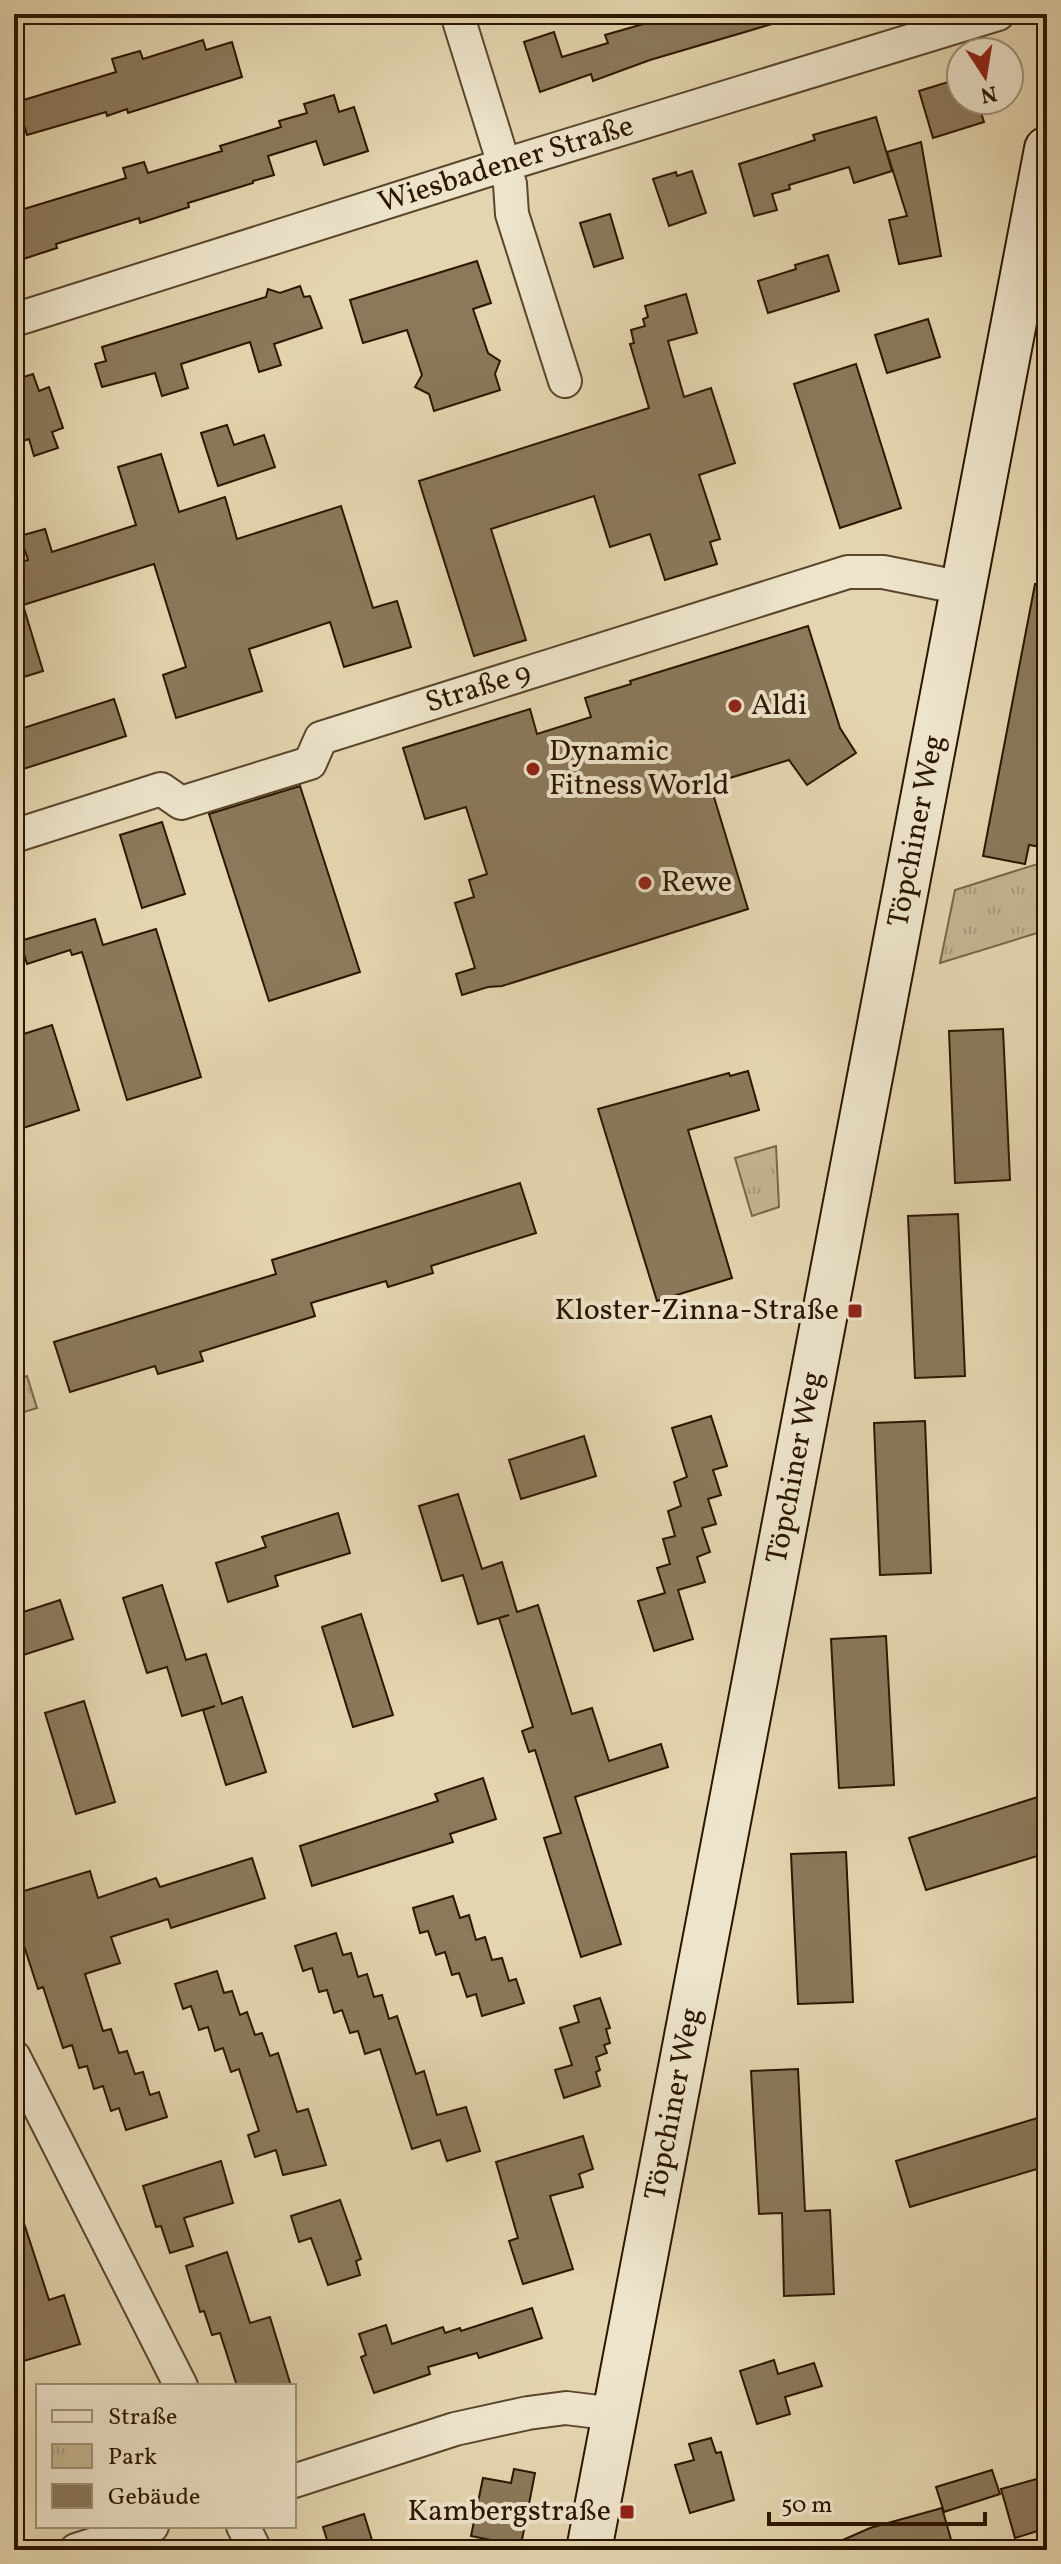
<svg xmlns="http://www.w3.org/2000/svg" width="1061" height="2564" viewBox="0 0 1061 2564" font-family="Vollkorn,serif">
  <style>
    .park { fill: url(#park-tufts); stroke: #786649; stroke-width: 2 }
    .building { fill: #8b795b; stroke: #2c1601; stroke-width: 2 }
    .lines { fill: none; stroke-linecap: round; stroke-linejoin: round }
    .street-casing { stroke: #5a462c; stroke-width: 36 }
    .secondary-casing { stroke: #2c1601; stroke-width: 48 }
    .street { stroke: #ede4cb; stroke-width: 32 }
    .secondary { stroke: #ede4cb; stroke-width: 44 }
    .poi-dot { fill: #8f2418; stroke: #ede4cb; stroke-width: 3 }
    .labels { text-anchor: middle; dominant-baseline: central; stroke-width: 8; stroke-linejoin: round; paint-order: stroke }
    .street-label { font-size: 30px; fill: #2c1601; stroke: #ede4cb }
    .poi-label { font-size: 30px; fill: #2c1601; stroke: #ede4cb; text-anchor: start }
  </style>
  <defs>
    <pattern id="park-tufts" width="24" height="20" patternUnits="userSpaceOnUse" patternTransform="scale(2)"><rect width="24" height="20" fill="#c4b591"/><path d="M3 7l-1-3M5 7V3M7 7l1-3M15 17l-1-3M17 17v-4M19 17l1-3" fill="none" stroke="#a99b7b"/></pattern>
  </defs>
  <rect width="100%" height="100%" fill="#e3d5af"/>
  <filter id="stains"><feTurbulence type="fractalNoise" baseFrequency=".0025" numOctaves="4"/><feColorMatrix values="0 0 0 0 .2 0 0 0 0 .09 0 0 0 0 .02 0 0 0 .5 -.17"/></filter>
  <radialGradient id="worn" r=".72"><stop offset=".6" stop-color="#630" stop-opacity="0"/><stop offset="1" stop-color="#630" stop-opacity=".3"/></radialGradient>
  <g class="park">
    <path d="M1047,861v69l-107,33 15,-73z"/>
    <path d="M776,1146l3,61 -27,9 -17,-58z"/>
    <path d="M27,1376l10,32 -23,7v-35z"/>
  </g>
  <g class="building">
    <path d="M678,14h110l1,5 -139,41 -57,21 -2,-7 -51,18 -16,-50 30,-10 8,25 46,-14 -3,-8z"/>
    <path d="M203,40l3,10 26,-8 10,35 -114,36 -1,-4 -20,7 -1,-4 -79,23 -10,-33 99,-30 -4,-13 28,-8 3,8z"/>
    <path d="M961,78v22h16l7,22 -51,16 -14,-47z"/>
    <path d="M334,95l5,17 15,-5 14,44 -44,14 -8,-24 -48,15 6,19 -21,6v2l-65,20 1,4 -49,16 -1,-5 -83,26 1,4 -43,14v-50l112,-34 -3,-10 21,-6 4,11 74,-22 -2,-5 61,-19 -2,-6 28,-8 -3,-9z"/>
    <path d="M876,117l16,54 -38,12 -5,-16 -60,18 1,4 -18,5 5,16 -23,6 -15,-52 76,-24 -2,-5z"/>
    <path d="M921,142l20,114 -42,8 -10,-44 18,-4 -20,-64z"/>
    <path d="M692,171l14,42 -37,13 -16,-47 23,-7 1,4z"/>
    <path d="M610,214l13,44 -29,9 -14,-44z"/>
    <path d="M828,255l11,36 -71,22 -10,-32 38,-12 -1,-4z"/>
    <path d="M477,261l14,42 -18,6 15,44 12,8 -5,13 5,16 -66,21 -5,-17 -14,-7 7,-12 -15,-45 -44,13 -13,-43z"/>
    <path d="M300,286l4,11 6,-1 12,32 -48,16 7,21 -22,7 -9,-30 -69,22 7,24 -26,8 -7,-23 -53,14 -7,-23 11,-3 -4,-14 164,-50 2,-8 12,4z"/>
    <path d="M686,294l11,39 -29,8 16,56 27,-9 24,75 -36,12 21,64 -10,3 7,22 -52,16 -15,-46 -40,13 -16,-51 -103,33 35,111 -52,16 -55,-175 230,-73 -19,-64 4,-1 -3,-13 14,-4 -2,-7 5,-2 -3,-11z"/>
    <path d="M928,319l12,38 -53,16 -12,-38z"/>
    <path d="M856,364l45,144 -61,20 -46,-144z"/>
    <path d="M33,374l6,17 10,-4 14,41 -11,4 6,16 -24,8 -5,-17 -6,2 -9,-29v-32z"/>
    <path d="M227,425l7,20 30,-10 11,32 -57,19 -17,-53z"/>
    <path d="M161,454l18,58 46,-15 12,42 104,-33 32,102 24,-7 14,46 -67,20 -14,-45 -81,27 13,42 -86,27 -13,-43 23,-8 -32,-103 -131,41 20,66 -29,9v-116l14,-4 -8,-24 25,-7 7,23 84,-27 -18,-58z"/>
    <path d="M1035,584l12,1v263l-18,-3 -4,19 -42,-8z"/>
    <path d="M808,626l32,102 16,25 -49,32 -18,-25 -79,24 38,125 -246,77 -14,1 -26,8 -6,-21 19,-6 -20,-65 19,-6 -5,-17 18,-6 -21,-67 -41,12 -22,-71 127,-39 7,25 54,-17 -6,-19 46,-14 -1,-3z"/>
    <path d="M114,699l12,37 -112,36v-41z"/>
    <path d="M300,786l60,186 -91,29 -60,-187z"/>
    <path d="M162,822l23,72 -43,14 -22,-73z"/>
    <path d="M95,919l8,26 53,-16 45,148 -74,23 -45,-148 -10,3 -2,-5 -43,14 -7,-23z"/>
    <path d="M52,1025l27,85 -65,21v-94z"/>
    <path d="M1003,1029l7,151 -55,3 -6,-152z"/>
    <path d="M748,1071l11,39 -71,20 44,148 -75,23 -59,-192 131,-36 1,3z"/>
    <path d="M520,1183l16,50 -105,33 2,7 -45,14 -2,-6 -75,22 4,13 -115,36 3,9 -45,13 -3,-8 -85,26 -16,-50 222,-68 -4,-14z"/>
    <path d="M958,1214l7,162 -50,2 -7,-162z"/>
    <path d="M711,1416l16,50 -14,4 8,25 -13,4 8,25 -14,4 8,24 -13,5 8,25 -27,8 15,49 -39,12 -16,-50 27,-8 -8,-25 13,-4 -7,-25 12,-3 -7,-25 13,-5 -7,-24 13,-5 -15,-49z"/>
    <path d="M925,1421l6,152 -51,2 -6,-152z"/>
    <path d="M584,1436l12,40 -75,23 -12,-39z"/>
    <path d="M458,1494l24,75 20,-7 15,50 21,-7 34,109 20,-6 17,53 52,-17 7,23 -93,30 46,147 -40,13 -37,-119 17,-5 -26,-83 -6,2 -7,-21 11,-4 -34,-109 10,-3 -31,9 -15,-49 -21,6 -23,-75z"/>
    <path d="M338,1513l12,40 -75,23 3,10 -50,16 -12,-39 50,-16 -4,-10z"/>
    <path d="M162,1585l24,75 20,-6 16,50 20,-7 24,75 -40,13 -23,-75 12,-4 -33,10 -15,-49 -20,6 -24,-75z"/>
    <path d="M60,1600l13,39 -59,19v-43z"/>
    <path d="M361,1614l32,101 -40,12 -31,-100z"/>
    <path d="M886,1636l8,149 -55,3 -8,-149z"/>
    <path d="M84,1701l31,101 -39,12 -31,-101z"/>
    <path d="M483,1778l13,41 -46,15 3,8 -141,44 -12,-40 138,-45 -3,-7z"/>
    <path d="M1047,1794v59l-121,37 -17,-52z"/>
    <path d="M846,1852l7,150 -55,2 -7,-150z"/>
    <path d="M252,1858l13,40 -94,30 -3,-9 -57,18 9,26 -35,11 18,57 8,-2 8,24 8,-2 8,23 8,-2 7,23 9,-3 8,25 -41,13 -7,-22 -8,3 -8,-25 -9,3 -7,-23 -8,2 -7,-23 -9,3 -20,-61 -5,2 -24,-74v-21l76,-23 8,27 58,-20 4,9z"/>
    <path d="M453,1896l7,22 9,-3 7,25 9,-3 7,23 10,-2 7,23 7,-2 8,24 -42,13 -6,-22 -9,3 -8,-24 -7,2 -7,-23 -9,3 -8,-24 -8,2 -7,-25z"/>
    <path d="M336,1933l7,22 8,-2 7,24 9,-3 7,23 8,-2 7,24 8,-3 19,58 8,-3 13,44 29,-8 14,44 -33,10 -7,-21 -28,9 -32,-100 -15,5 -7,-23 -8,2 -8,-23 -8,3 -7,-23 -8,2 -7,-24 -9,3 -8,-25z"/>
    <path d="M217,1971l7,22 8,-2 8,24 7,-3 8,23 7,-2 8,23 8,-3 19,59 11,-3 18,56 -43,10 -7,-25 -21,7 -7,-22 11,-4 -20,-62 -8,3 -8,-24 -8,3 -7,-24 -9,3 -8,-24 -8,3 -8,-25z"/>
    <path d="M600,1998l10,30 -4,1 4,14 -6,2 3,8 -11,4 4,13 -4,2 4,14 -36,12 -9,-28 17,-5 -12,-37 19,-6 -5,-16z"/>
    <path d="M798,2069l7,142 25,-1 4,84 -50,2 -2,-83 -23,1 -8,-143z"/>
    <path d="M1047,2115v51l-137,41 -14,-46z"/>
    <path d="M583,2136l10,33 -14,5 4,13 -33,9 23,73 -50,15 -14,-43 9,-3 -22,-76z"/>
    <path d="M221,2161l12,42 -49,15 9,28 -23,7 -9,-27 -5,1 -13,-41z"/>
    <path d="M340,2200l21,59 -5,2 4,14 -32,10 -17,-47 -12,4 -8,-26z"/>
    <path d="M19,2208l30,92 15,-5 16,49 -66,20v-155z"/>
    <path d="M227,2252l23,71 20,-6 21,69h-54l-17,-53 -8,2 -8,-24 -4,1 -14,-46z"/>
    <path d="M532,2308l10,30 -63,20 -2,-5 -49,14 2,7 -56,19 -13,-36 5,-2 -7,-21 27,-9 6,19 51,-17 2,6 15,-5 1,3z"/>
    <path d="M774,2360l4,14 36,-11 8,23 -37,11 5,17 -33,10 -17,-53z"/>
    <path d="M711,2438l5,15 5,-1 13,48 -44,13 -15,-48 19,-5 -5,-16z"/>
    <path d="M514,2469l21,4 -15,77h-31l2,-10 -20,-4 12,-58 28,5z"/>
    <path d="M992,2470l8,24 -56,18 -8,-25z"/>
    <path d="M1047,2476v52l-32,10 -14,-49z"/>
    <path d="M942,2508l12,42h-134l50,-22z"/>
    <path d="M364,2514l11,36h-45l-7,-23z"/>
  </g>
  <g class="lines">
    <defs>
      <g id="street">
        <path d="M457,14l53,170 2,30 53,167"/>
        <path id="s1" d="M14,320l490,-155 494,-151"/>
        <path id="s2" d="M14,836l147,-47 20,14 129,-40 11,-25 527,-166h35l80,16"/>
        <path d="M14,2057l167,329"/>
        <path d="M294,2481l161,-52 73,-16 38,-5 49,6"/>
        <path d="M243,2526l12,24"/>
        <path d="M76,2550l76,-24"/>
      </g>
      <g id="secondary">
        <path id="s3" d="M589,2550l458,-2401"/>
      </g>
    </defs>
    <use href="#street" class="street-casing"/>
    <use href="#secondary" class="secondary-casing"/>
    <use href="#street" class="street"/>
    <use href="#secondary" class="secondary"/>
  </g>
  <g class="poi-dot">
    <circle cx="735" cy="706" r="8"/>
    <circle cx="533" cy="769" r="8"/>
    <circle cx="645" cy="883" r="8"/>
    <rect x="847" y="1303" width="16" height="16" rx="4"/>
    <rect x="619" y="2504" width="16" height="16" rx="4"/>
  </g>
  <g class="labels">
    <g class="street-label">
      <text stroke="none"><textPath href="#s1" startOffset="516">Wiesbadener Straße</textPath></text>
      <text stroke="none"><textPath href="#s2" startOffset="506">Straße 9</textPath></text>
      <text stroke="none"><textPath href="#s3" startOffset="1750">Töpchiner Weg</textPath></text>
      <text stroke="none"><textPath href="#s3" startOffset="1102">Töpchiner Weg</textPath></text>
      <text stroke="none"><textPath href="#s3" startOffset="454">Töpchiner Weg</textPath></text>
    </g>
    <g class="poi-label">
      <text x="751" y="706">Aldi</text>
      <text x="549" y="752">Dynamic<tspan x="549" dy="34">Fitness World</tspan></text>
      <text x="661" y="883">Rewe</text>
      <text x="839" y="1311" text-anchor="end">Kloster-Zinna-Straße</text>
      <text x="611" y="2512" text-anchor="end">Kambergstraße</text>
    </g>
  </g>
  <rect width="1061" height="2564" fill="none" stroke="#e3d5af" stroke-width="48"/>
  <rect x="16" y="16" width="1029" height="2532" fill="none" stroke="#2c1601" stroke-width="4"/>
  <rect x="24" y="24" width="1013" height="2516" fill="none" stroke="#2c1601" stroke-width="2"/>
  <rect x="36" y="2384" width="260" height="144" fill="#ede4cb" stroke="#a0927a" stroke-width="2"/>
  <rect x="52" y="2410" width="40" height="12" fill="#ede4cb" stroke="#a0927a" stroke-width="2"/>
  <text x="108" y="2424" font-size="24" fill="#2c1601">Straße</text>
  <rect x="52" y="2444" width="40" height="24" fill="url(#park-tufts)" stroke="#a0927a" stroke-width="2"/>
  <text x="108" y="2464" font-size="24" fill="#2c1601">Park</text>
  <rect x="52" y="2484" width="40" height="24" fill="#8b795b" stroke="#a0927a" stroke-width="2"/>
  <text x="108" y="2504" font-size="24" fill="#2c1601">Gebäude</text>
  <g transform="translate(985 76) rotate(168)"><circle r="38" fill="#ede4cb" stroke="#a0927a" stroke-width="2"/>
  <path d="M0-6L14 30L0 20L-14 30Z" fill="#8f2418"/>
  <text y="-12" font-size="22" font-weight="bold" text-anchor="middle" fill="#2c1601">N</text>
  </g>
  <path d="M769 2512v12h216v-12" fill="none" stroke="#2c1601" stroke-width="4"/>
  <text x="781" y="2512" font-size="24" fill="#2c1601" stroke="#ede4cb" stroke-width="6" paint-order="stroke">50 m</text>
  <rect width="100%" height="100%" filter="url(#stains)"/>
  <rect width="100%" height="100%" fill="url(#worn)"/>
</svg>
